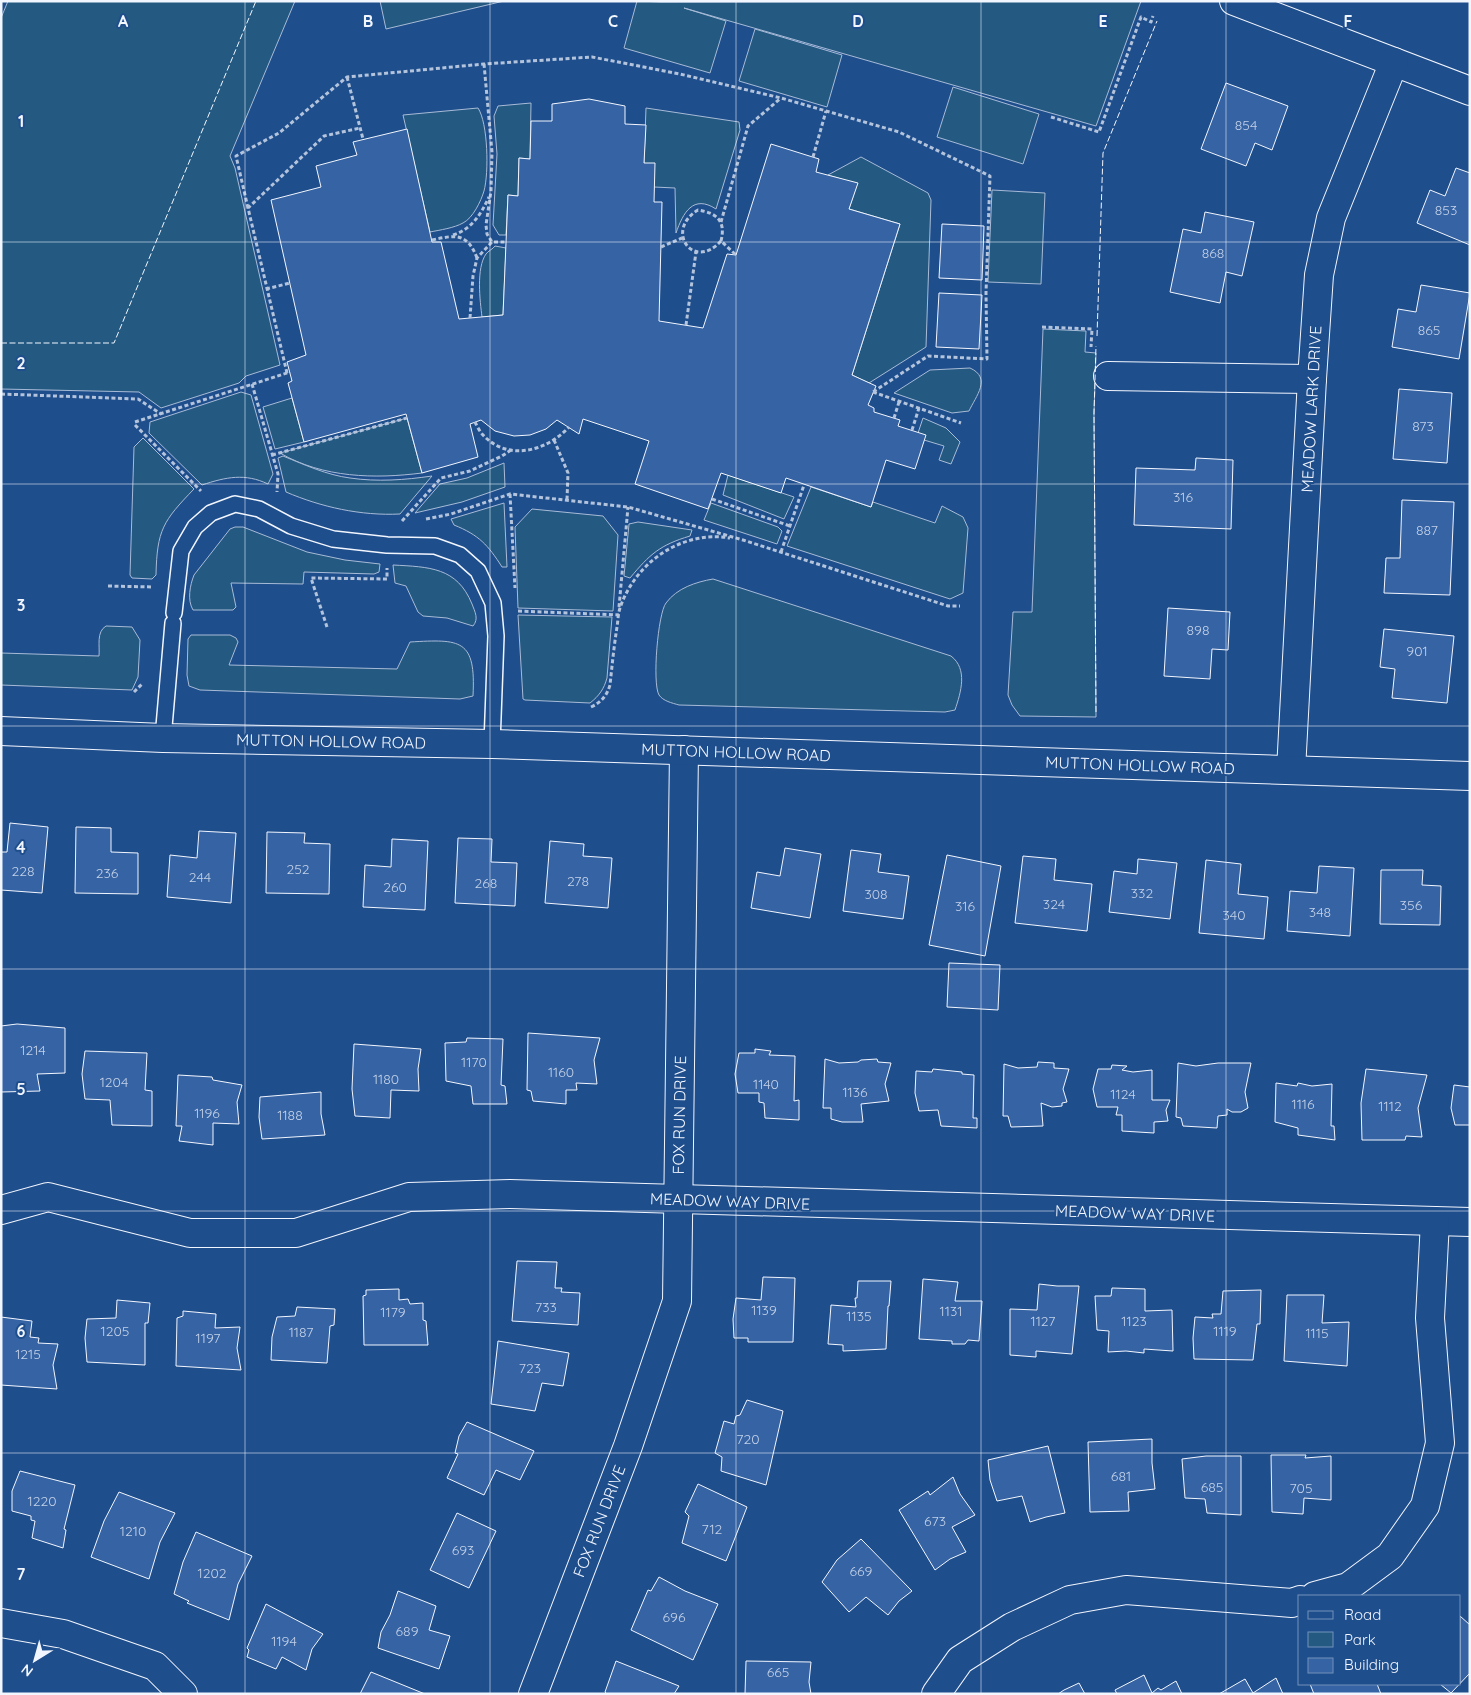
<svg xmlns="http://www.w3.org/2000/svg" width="1471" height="1695" viewBox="0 0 1471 1695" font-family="Quicksand,sans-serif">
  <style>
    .green { fill: #245a82; stroke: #a8bbd7 }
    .building { fill: #3563a3; stroke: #f2f6ff }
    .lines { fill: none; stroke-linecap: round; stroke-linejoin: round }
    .lane-casing { stroke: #f2f6ff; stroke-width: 18 }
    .street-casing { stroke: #f2f6ff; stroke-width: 30 }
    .secondary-casing { stroke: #f2f6ff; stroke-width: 30 }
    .path { stroke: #b3c4dc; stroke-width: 3; stroke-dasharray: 4 2.5; stroke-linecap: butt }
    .lane { stroke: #1f4e8c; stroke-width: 15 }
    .street { stroke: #1f4e8c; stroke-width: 28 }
    .secondary { stroke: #1f4e8c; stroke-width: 28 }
    .fence { stroke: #f2f6ff; stroke-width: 1; stroke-dasharray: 6 2.5; stroke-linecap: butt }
    .grid { fill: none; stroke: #f2f6ff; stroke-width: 1; stroke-opacity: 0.55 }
    .labels { text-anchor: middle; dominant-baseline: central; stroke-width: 4; stroke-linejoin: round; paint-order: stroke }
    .number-label { font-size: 14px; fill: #c3d1e8 }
    .street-label { font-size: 16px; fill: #f2f6ff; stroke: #1f4e8c }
    .grid-label { font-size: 16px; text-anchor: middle; font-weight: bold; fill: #f2f6ff; stroke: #1f4e8c; stroke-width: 4; stroke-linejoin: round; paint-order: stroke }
  </style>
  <rect width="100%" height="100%" fill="#1f4e8c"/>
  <g class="green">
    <path d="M8,1h287l-65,155 5,12 45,197 -34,11 -7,7 -78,25 -22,-16 -138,-3v-371z"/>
    <path d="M380,1h124l-118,28z"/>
    <path d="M637,1l24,1 480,-1 -45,125 -412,-118 42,13 -16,52 -86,-25z"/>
    <path d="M755,29l87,26 -15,52 -88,-26z"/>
    <path d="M953,87l86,27 -16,50 -86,-27z"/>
    <path d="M531,103l-1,56 -11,-1 -1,38 -10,-1 -2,40h-7l-6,-10 4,-71 -3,-38 4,-10z"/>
    <path d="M478,108c10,15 11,65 6,83 -3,10 -11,27 -21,32 -9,5 -23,7 -33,9l-27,-117z"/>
    <path d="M646,108l93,14 1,8 -24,79c-23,-15 -33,4 -40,24l-1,-45 -21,-1 -10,-24z"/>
    <path d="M861,157l67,36 3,7 -5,147 -57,36 -17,-8 48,-151 -51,-15 8,-25 -29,-9z"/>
    <path d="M992,190l53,3 -4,91 -53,-2z"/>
    <path d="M495,246l11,2 -3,67 -21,2c-2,-16 -6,-49 4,-63 2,-3 7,-5 9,-8z"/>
    <path d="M1043,329l43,2 -1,21 11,1 -2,60 2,304 -76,-1 -8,-11 -4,-10 5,-83h19z"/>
    <path d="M970,368c22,10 6,28 -1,43l-17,2 -58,-20 36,-23z"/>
    <path d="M241,392l10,3 22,79 -5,10c-23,-11 -42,-7 -66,1l-53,-52 1,-11z"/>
    <path d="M292,398l12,44 -29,7 -12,-42z"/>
    <path d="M407,418l15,55c-47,6 -99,5 -142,-20z"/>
    <path d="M923,418l23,10 14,14 -9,22 -12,-4 5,-14 -20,-6 -6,-7z"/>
    <path d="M143,438l51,51c-31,32 -37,41 -38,86l-4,4 -20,-1 -2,-3 4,-128z"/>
    <path d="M283,456c22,9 44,19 67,22 27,4 55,2 82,-2l-32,38c-39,2 -79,-7 -114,-22l-8,-34z"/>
    <path d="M504,463l1,24 -43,15 -47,11 25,-29 27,-6z"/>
    <path d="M728,475l66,22 -10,22 -61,-24z"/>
    <path d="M811,487l60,20 2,-5 62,21 7,-17 21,11 5,11 -5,65 -13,6 -163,-53z"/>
    <path d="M504,503l3,64h-5c-14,-22 -23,-32 -48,-42l-3,-6z"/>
    <path d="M711,503l67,24 4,4 -5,13 -73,-24z"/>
    <path d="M532,509l71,7 15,19 -5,76 -95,-3 -3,-81z"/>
    <path d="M638,522l54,8 -2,6c-30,9 -40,18 -60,42l-6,-2 5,-52z"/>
    <path d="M235,527h8l64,25 38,8 35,4 -1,8 -5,2 -70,-2 -1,12 -72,-1 5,24 -3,3h-40c-6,-10 -3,-25 1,-35l36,-46z"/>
    <path d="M393,565c36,2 64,2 79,39 3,8 7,15 1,22l-26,-8 -24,-2 -5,-4 -12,-26 -11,-3z"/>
    <path d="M713,579l238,77c17,13 10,36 4,54l-10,2 -266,-7c-7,-2 -16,-4 -20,-10 -7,-12 -1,-82 7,-92 11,-15 30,-21 47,-24z"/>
    <path d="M518,615l94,2 -5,61c-3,11 -8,18 -17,25l-65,-3 -2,-1z"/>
    <path d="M106,626l26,1 8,13 -2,37 -6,13 -131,-5v-32l98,3c1,-10 -3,-24 7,-30z"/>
    <path d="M191,635h39l6,3 2,4 -9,23 168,4 13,-27c51,-3 66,-3 63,54l-13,3 -260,-9 -11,-4 -2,-11 1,-36z"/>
  </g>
  <g class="building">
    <path d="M1226,83l62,23 -16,44 -17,-7 -9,23 -45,-17z"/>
    <path d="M589,99l36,7v18l21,1 -2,38h11l-1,39h8l-3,119 44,7 24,-74 9,1 35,-111 48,15 -3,13 42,11 -9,26 51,15 -48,151 24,11 -8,19 6,3v4l26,8 -2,6 28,9 -11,34 -29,-9 -15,47 -85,-29 -5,15 -60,-20 -13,36 -73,-25 14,-43 -66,-22 -4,15 -22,-14 -11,9 -16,6 -16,1 -19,-5 -14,-11 -11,4 8,33 -56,16 -16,-59 -102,28 -16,-59 4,-2 -5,-19 19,-7 -35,-155 50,-13 -5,-21 41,-11 -4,-13 54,-13 25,113h9l18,77 44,-4 5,-120 10,1 1,-38 11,1 1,-38h21v-17z"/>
    <path d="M1456,168l14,5v72l-53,-22 13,-33 15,6z"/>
    <path d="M1205,212l49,10 -12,54 -16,-4 -6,31 -50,-11 13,-63 18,4z"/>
    <path d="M942,224l42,2 -2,54 -43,-2z"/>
    <path d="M1421,285l49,8 -11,66 -67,-12 6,-38 18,3z"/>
    <path d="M939,293l43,2 -3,54 -43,-2z"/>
    <path d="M1399,389l53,4 -5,70 -54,-4z"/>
    <path d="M1196,458l37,2 -2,69 -97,-4 2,-57 59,2z"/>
    <path d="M1402,500l52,2 -4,93 -66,-2 2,-35h14z"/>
    <path d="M1168,608l62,4 -2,38 -16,-1 -2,30 -46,-3z"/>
    <path d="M1384,629l70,7 -7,67 -55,-5 3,-29 -15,-2z"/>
    <path d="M10,823l38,4 -6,66 -41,-3v-38h6z"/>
    <path d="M76,827l35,1v24l27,1v41l-63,-1z"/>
    <path d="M199,831l37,2 -5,70 -64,-6 3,-42 27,3z"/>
    <path d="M267,832l38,1 -1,10 26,1 -1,50 -63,-1z"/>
    <path d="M458,838l34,1 -1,23 26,1 -2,43 -60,-3z"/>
    <path d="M392,839l36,2 -3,69 -62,-3 2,-42 26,2z"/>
    <path d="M550,841l34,3 -1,12 29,2 -4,50 -63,-5z"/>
    <path d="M785,848l36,6 -11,64 -59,-10 6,-36 23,4z"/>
    <path d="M851,850l30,4 -3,18 31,4 -6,43 -60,-8z"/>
    <path d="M947,855l54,11 -16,90 -56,-11z"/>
    <path d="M1023,856l33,3 -2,21 38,4 -5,47 -72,-8z"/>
    <path d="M1138,859l39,4 -7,56 -61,-7 5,-41 23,3z"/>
    <path d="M1206,860l35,4 -3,30 30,3 -4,42 -65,-6z"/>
    <path d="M1319,866l35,2 -4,68 -63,-5 3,-40 27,2z"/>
    <path d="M1381,870h42l-1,15 19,1 -1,39 -60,-1z"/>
    <path d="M949,963l51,2 -2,45 -51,-3z"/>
    <path d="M17,1024l48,4v45l-28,1 3,17 -39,1v-66z"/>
    <path d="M528,1033l72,5 -6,22 3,24 -21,-1 1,7h-11v14l-33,-3 -2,-10 -4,-1z"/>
    <path d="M467,1038l36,1 -2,46 4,1 2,18h-34l-2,-18 -25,-5 -1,-38 21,-1z"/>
    <path d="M354,1044l67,5 -3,20 1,22 -28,-1 -1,28 -35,-2 -3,-27z"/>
    <path d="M755,1049l16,2 -2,4 26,1 -1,45 5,-1v20l-34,-2 -1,-15 -5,-1v-9h-21l-3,-19 4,-21h16z"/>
    <path d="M85,1051l62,2 -2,37 7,1v35l-40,-1 -2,-25 -25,-1 -3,-25z"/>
    <path d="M825,1059l14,4 19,-1 3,-2 16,-1 1,3 13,1 -6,21 4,17 -28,3 2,18h-21l-11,-3v-11h-8z"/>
    <path d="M1038,1062l16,1v5l15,1 -6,20 4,13 -5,1v3l-10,1 -11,-4 2,23 -32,1 -3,-11h-5l1,-52 14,4 19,-1z"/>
    <path d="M1178,1063l18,3 22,-3h33l-6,29 3,16 -7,4h-9l-5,-3v6l-9,1 -1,12 -34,-2 -2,-8 -5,-1z"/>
    <path d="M1112,1065l15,1 -5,4 11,2 19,-2v30h18l-4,10 2,11 -14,1v11l-32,-2v-16h-6l2,-8h-21l-4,-18 5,-20h13z"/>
    <path d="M933,1069l29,3v2l12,1 -1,43h4v10l-36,-2 -3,-16 -19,1 -4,-18 1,-22 16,1z"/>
    <path d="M1366,1069l61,6 -9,33 4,29 -16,-1 -1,4h-43l-1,-37z"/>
    <path d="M178,1075l34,2 1,3 29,5 -5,17 2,22 -26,-1v22l-34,-4 3,-15h-6z"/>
    <path d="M1276,1083l21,3 1,-3 14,3 20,-2 -1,42h3l1,14 -37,-5v-7l-23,-6z"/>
    <path d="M1454,1085l16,2v38h-15l-4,-17z"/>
    <path d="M321,1092v22l4,21 -63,4 -3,-22 1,-20z"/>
    <path d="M517,1261l40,1 -2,26h7l-1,4 19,1 -2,32 -66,-4z"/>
    <path d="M763,1277l32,1 -2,64h-45v-4h-14l-1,-19 3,-21 25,2z"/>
    <path d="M923,1279l35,3 -3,19h27l-3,40 -11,-1 -3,4h-13v-3l-33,-2z"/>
    <path d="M858,1281h33l-2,25h-1l-2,43 -43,2v-6l-15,-1 3,-39 25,2 -1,-9h2z"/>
    <path d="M1039,1284l18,2h22l-7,68 -36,-3v6l-26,-2v-46l27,1z"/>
    <path d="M1112,1288l33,1v22l27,-1 1,41 -29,-2v4l-18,-2 -18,1 1,-21 -12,-1 -2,-34h16z"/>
    <path d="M399,1289v11l9,-1 2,5 13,-1v17l3,1 2,24h-64l-1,-49 3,-1v-5z"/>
    <path d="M1261,1290l-1,34h-3l-4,36 -59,-1 -1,-21 2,-21 18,1 -1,-4h9l2,-23z"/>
    <path d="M1287,1295h37l-2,28 27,-1 -2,44 -63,-5z"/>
    <path d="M117,1300l33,3 -2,20h-3v42l-58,-3 -2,-24 2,-19 29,-1z"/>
    <path d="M297,1307l38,2 -1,16 -4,1 -3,37 -56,-3 1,-23 5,-20 18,-1z"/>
    <path d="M183,1311l33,3 -1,14 25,-1 -3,21 4,22 -65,-4 1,-48 6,-2z"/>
    <path d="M1,1317l31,4 -2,16 9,1 -1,5 20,1 -5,21 4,24 -56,-4z"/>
    <path d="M498,1341l71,12 -6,33 -21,-3 -7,28 -44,-7z"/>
    <path d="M747,1400l36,11 -17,74 -45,-14 1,-14 -7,-4 9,-32 10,3 2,-8 4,-1z"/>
    <path d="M467,1422l67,29 -14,29 -24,-10 -12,25 -37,-17 11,-24 -3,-1 4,-17z"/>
    <path d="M1152,1439v24l3,26 -27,3 1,19 -39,1 -2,-70z"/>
    <path d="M1048,1446l17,67 -19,4 -16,5 -8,-26 -25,5 -7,-21 -2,-20z"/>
    <path d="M1271,1455h35l-1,3 26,-2v44l-27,-2 -1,16 -31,-2z"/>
    <path d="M1206,1456h35v59l-34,-2 -2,-14 -20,-1 -3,-39z"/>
    <path d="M20,1471l55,14 -11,44 2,1 -3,18 -31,-10 3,-17 -4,-1v-4l-19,-5v-20z"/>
    <path d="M953,1477l7,17 15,21 -23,12 14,25 -16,7 -15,11 -36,-60 29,-19 2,4z"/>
    <path d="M698,1484l49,23 -21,54 -44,-18 7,-27 -4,-4z"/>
    <path d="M119,1492l56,21 -15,29 -11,37 -58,-22 13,-36z"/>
    <path d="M457,1513l39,18 -27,57 -39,-18z"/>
    <path d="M196,1532l56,24 -14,28 -9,36 -42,-17 2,-2 -15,-7 9,-32z"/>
    <path d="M861,1539l51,52 -13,10 -11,14 -22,-18 -17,15 -27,-30 15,-22z"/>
    <path d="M659,1577l26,14 33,13 -25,56 -62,-30 17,-40 3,1z"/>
    <path d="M398,1591l38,15 -7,24 21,6 -11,33 -61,-21 3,-16 9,-17z"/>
    <path d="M266,1604l57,30 -11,15 -6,21 -24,-13 -6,12 -29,-12 2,-7 -2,-2z"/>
    <path d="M1460,1616l10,9v48l-19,20 -11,-9h20z"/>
    <path d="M616,1661l63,25 -5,8h-67l-2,-2z"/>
    <path d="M746,1661l65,1 -2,20 2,12h-66z"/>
    <path d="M371,1672l54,22h-65z"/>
    <path d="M1144,1675l8,18 6,-5 3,2 15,-9 6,13h-65l-2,-4z"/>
    <path d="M1276,1678l7,16h-64l26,-15 8,14z"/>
    <path d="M1079,1683l6,11h-27l6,-4z"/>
    <path d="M1310,1684h67l4,10h-67z"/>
  </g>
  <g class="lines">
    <defs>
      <g id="lane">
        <path d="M174,613l7,-62 14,-24 16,-14 24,-9 24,5 32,17 42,13 54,6 48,1 25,9 18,16 15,32 3,33 -4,108"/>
        <path d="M163,738l10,-115"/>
      </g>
      <g id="street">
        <path d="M1234,1l236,90"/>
        <path d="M1108,376l204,3"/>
        <path d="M1291,770l21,-391 7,-104 12,-57 63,-156"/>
        <path d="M1,1210l47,-13 142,36h106l113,-36 101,-3 960,28"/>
        <path d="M1315,1596l33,-9 42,-31 35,-50 15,-63 -10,-125 5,-97"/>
        <path d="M1,1623l62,11 92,32 28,28"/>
        <path d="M533,1694l95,-248 49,-145 7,-551"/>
        <path d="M936,1694l24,-34 52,-33 58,-27 56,-10 166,13 8,-3"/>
      </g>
      <path id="secondary" d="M1,731l162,7 329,6 978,32"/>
    </defs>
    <use href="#lane" class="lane-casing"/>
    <use href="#street" class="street-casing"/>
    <use href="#secondary" class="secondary-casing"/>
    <g class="path">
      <path d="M484,64l8,88 -1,39 -5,34 1,9 5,8"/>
      <path d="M347,77l16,62"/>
      <path d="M1051,117l48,15 42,-115 10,5 2,-6"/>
      <path d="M813,157l13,-46"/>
      <path d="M248,208l-12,-52 43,-23 68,-56 137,-13 108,-7 88,17 101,24 118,34 91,44 -4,117 1,66 -59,-3 -55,36"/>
      <path d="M721,222l27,-96 33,-28"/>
      <path d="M453,235c19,-6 28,-21 36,-38"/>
      <path d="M432,240c23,-5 35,-8 45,18"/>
      <path d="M721,241c5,-20 -4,-28 -23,-31 -34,20 -5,62 23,31l15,14"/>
      <path d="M661,247l21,-9"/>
      <path d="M266,289l24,-6"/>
      <path d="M470,318l3,-42 4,-18 15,-16h14"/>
      <path d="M686,325l10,-73"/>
      <path d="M1042,327l50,2 -1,18"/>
      <path d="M287,373l-39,-165 76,-72 36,-8"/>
      <path d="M252,384l26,90 -1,18"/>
      <path d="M873,392l88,31"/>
      <path d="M1,394l137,5 23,15"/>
      <path d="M894,418l5,-16"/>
      <path d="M135,422l155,-50"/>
      <path d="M475,422c2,4 5,10 8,13 25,27 64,16 86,-8"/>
      <path d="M135,425l66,66"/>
      <path d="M912,430l7,-22"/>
      <path d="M554,440l14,33 -1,27"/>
      <path d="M272,455l135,-37"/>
      <path d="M510,494l5,94"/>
      <path d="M712,499l78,27"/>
      <path d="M426,519l25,-5 59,-20 118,13 115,33 205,66h12"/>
      <path d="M402,521l39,-43 29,-7 32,-15 9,-6"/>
      <path d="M781,552l23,-67"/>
      <path d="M108,586l45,1"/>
      <path d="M619,607l9,-100"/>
      <path d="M518,611l101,4"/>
      <path d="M327,627l-16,-49 76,1v-11"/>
      <path d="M134,692l8,-8"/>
      <path d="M591,707c11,-5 16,-12 19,-22 2,-19 4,-39 7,-58 1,-6 1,-13 3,-19 15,-45 61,-78 110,-70"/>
    </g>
    <use href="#lane" class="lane"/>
    <use href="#street" class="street"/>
    <use href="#secondary" class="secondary"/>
    <g class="fence">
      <path d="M1097,336l6,-183 54,-132"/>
      <path d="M1,343h113l142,-342"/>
      <path d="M1096,712l-2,-299 2,-67"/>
    </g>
  </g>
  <path class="grid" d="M245,1v1693M490,1v1693M736,1v1693M981,1v1693M1226,1v1693M1,242h1469M1,484h1469M1,726h1469M1,969h1469M1,1211h1469M1,1453h1469"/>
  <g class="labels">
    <g class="number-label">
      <text x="1246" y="125">854</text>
      <text x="1446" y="210">853</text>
      <text x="1213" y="253">868</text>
      <text x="1429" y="330">865</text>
      <text x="1423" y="426">873</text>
      <text x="1183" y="497">316</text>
      <text x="1427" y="530">887</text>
      <text x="1198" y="630">898</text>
      <text x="1417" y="651">901</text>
      <text x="298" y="869">252</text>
      <text x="23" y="871">228</text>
      <text x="107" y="873">236</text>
      <text x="200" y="877">244</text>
      <text x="578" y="881">278</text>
      <text x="486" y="883">268</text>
      <text x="395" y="887">260</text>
      <text x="1142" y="893">332</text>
      <text x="876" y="894">308</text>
      <text x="1054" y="904">324</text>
      <text x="1411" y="905">356</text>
      <text x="965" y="906">316</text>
      <text x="1320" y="912">348</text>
      <text x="1234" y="915">340</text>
      <text x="33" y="1050">1214</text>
      <text x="474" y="1062">1170</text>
      <text x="561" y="1072">1160</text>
      <text x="386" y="1079">1180</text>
      <text x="114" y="1082">1204</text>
      <text x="766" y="1084">1140</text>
      <text x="855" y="1092">1136</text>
      <text x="1123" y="1094">1124</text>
      <text x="1303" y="1104">1116</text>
      <text x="1390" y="1106">1112</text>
      <text x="207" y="1113">1196</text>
      <text x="290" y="1115">1188</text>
      <text x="546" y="1307">733</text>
      <text x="764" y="1310">1139</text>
      <text x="951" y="1311">1131</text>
      <text x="393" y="1312">1179</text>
      <text x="859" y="1316">1135</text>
      <text x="1043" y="1321">1127</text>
      <text x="1134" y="1321">1123</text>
      <text x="115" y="1331">1205</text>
      <text x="1225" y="1331">1119</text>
      <text x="301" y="1332">1187</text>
      <text x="1317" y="1333">1115</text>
      <text x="208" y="1338">1197</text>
      <text x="28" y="1354">1215</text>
      <text x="530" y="1368">723</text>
      <text x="748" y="1439">720</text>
      <text x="1121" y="1476">681</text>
      <text x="1212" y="1487">685</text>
      <text x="1301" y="1488">705</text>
      <text x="42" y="1501">1220</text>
      <text x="935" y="1521">673</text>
      <text x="712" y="1529">712</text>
      <text x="133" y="1531">1210</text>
      <text x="463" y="1550">693</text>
      <text x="861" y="1571">669</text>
      <text x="212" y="1573">1202</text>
      <text x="674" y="1617">696</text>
      <text x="407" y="1631">689</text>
      <text x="284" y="1641">1194</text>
      <text x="778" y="1672">665</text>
    </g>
    <g class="street-label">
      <text transform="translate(1311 409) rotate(-87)">MEADOW LARK DRIVE</text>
      <text transform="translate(331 741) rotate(1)">MUTTON HOLLOW ROAD</text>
      <text transform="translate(736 752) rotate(2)">MUTTON HOLLOW ROAD</text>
      <text transform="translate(1140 765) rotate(2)">MUTTON HOLLOW ROAD</text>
      <text transform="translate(679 1115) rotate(-89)">FOX RUN DRIVE</text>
      <text transform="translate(730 1201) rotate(2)">MEADOW WAY DRIVE</text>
      <text transform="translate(1135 1213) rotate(2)">MEADOW WAY DRIVE</text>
      <text transform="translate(599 1521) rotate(-69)">FOX RUN DRIVE</text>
    </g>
  </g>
  <g class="grid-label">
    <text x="123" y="27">A</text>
    <text x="368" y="27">B</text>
    <text x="613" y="27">C</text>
    <text x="858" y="27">D</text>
    <text x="1103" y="27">E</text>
    <text x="1348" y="27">F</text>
    <text x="21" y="127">1</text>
    <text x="21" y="369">2</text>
    <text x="21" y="611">3</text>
    <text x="21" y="853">4</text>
    <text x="21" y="1095">5</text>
    <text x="21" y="1337">6</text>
    <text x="21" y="1580">7</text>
  </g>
  <rect width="1471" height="1695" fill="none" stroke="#f2f6ff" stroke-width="5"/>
  <rect x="1298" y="1595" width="162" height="90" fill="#1f4e8c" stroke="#7391ba"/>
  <rect x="1308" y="1611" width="25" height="8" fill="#1f4e8c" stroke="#7391ba"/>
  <text x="1344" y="1620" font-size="15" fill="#f2f6ff">Road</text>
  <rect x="1308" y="1632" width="25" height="15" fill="#245a82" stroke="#7391ba"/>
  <text x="1344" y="1645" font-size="15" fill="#f2f6ff">Park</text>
  <rect x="1308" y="1658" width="25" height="15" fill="#3563a3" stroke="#7391ba"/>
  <text x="1344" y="1670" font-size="15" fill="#f2f6ff">Building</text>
  <g transform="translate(35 1660) rotate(217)" stroke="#1f4e8c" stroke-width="4" paint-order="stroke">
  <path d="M0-4L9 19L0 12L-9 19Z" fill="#f2f6ff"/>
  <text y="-8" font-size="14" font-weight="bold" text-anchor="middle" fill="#f2f6ff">N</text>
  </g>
</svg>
